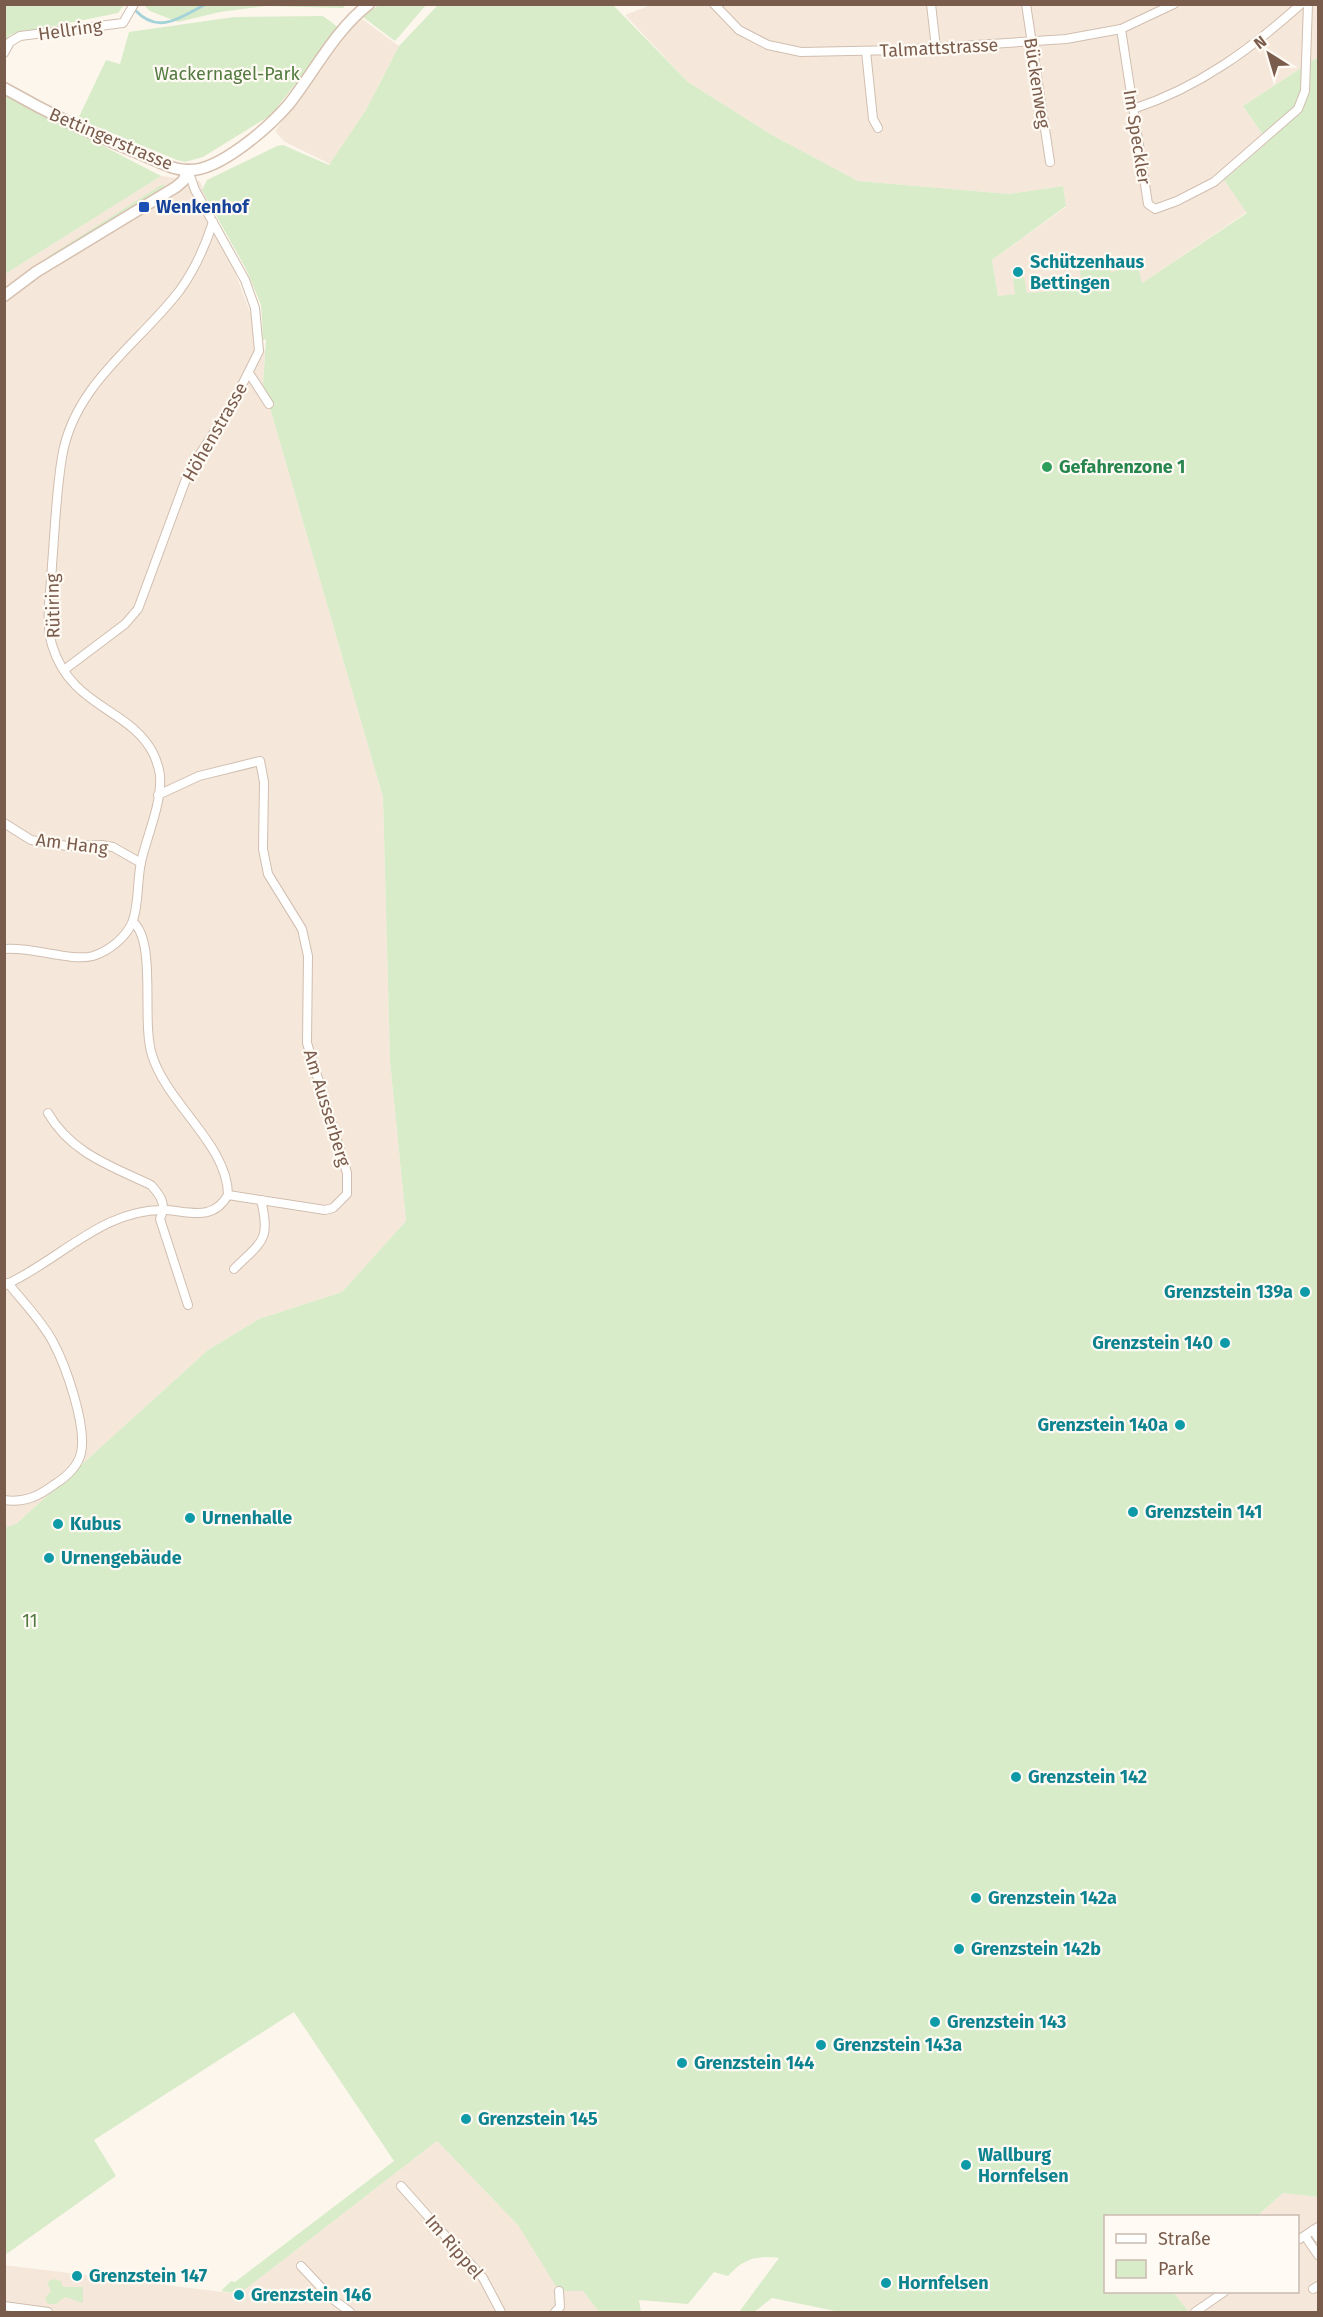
<svg xmlns="http://www.w3.org/2000/svg" width="1323" height="2317" viewBox="0 0 1323 2317" font-family="'Fira Sans',sans-serif">
  <style>
    .residential { fill: #f5e8da }
    .green { fill: #d8ecc9 }
    .lines { fill: none; stroke-linecap: round; stroke-linejoin: round }
    .stream { stroke: #a5d3da; stroke-width: 3 }
    .street-casing { stroke: #d1beb0; stroke-width: 10 }
    .secondary-casing { stroke: #d6c0b0; stroke-width: 13 }
    .street { stroke: #fff; stroke-width: 8 }
    .secondary { stroke: #fff; stroke-width: 10 }
    .transit-dot { fill: #1a4fb4; stroke: #fffaf3; stroke-width: 2 }
    .culture-dot { fill: #0f9aa8; stroke: #fffaf3; stroke-width: 2 }
    .leisure-dot { fill: #2e9e5b; stroke: #fffaf3; stroke-width: 2 }
    .labels { text-anchor: middle; dominant-baseline: central; stroke-width: 4.5; stroke-linejoin: round; paint-order: stroke }
    .street-label { font-size: 18px; fill: #7a5c4d; stroke: #fffaf3 }
    .park-label { font-size: 18px; fill: #537a41; stroke: #fffaf3 }
    .transit-label { font-size: 18px; font-weight: bold; fill: #164399; stroke: #fffaf3; text-anchor: start }
    .culture-label { font-size: 18px; font-weight: bold; fill: #0d838f; stroke: #fffaf3; text-anchor: start }
    .leisure-label { font-size: 18px; font-weight: bold; fill: #27864d; stroke: #fffaf3; text-anchor: start }
  </style>
  <rect width="100%" height="100%" fill="#fdf6ec"/>
  <g class="residential">
    <path d="M654,4l664,1v52l-75,49 25,36 -44,38 23,32 -105,71 -144,13 -6,-36 74,-53 -3,-21 -54,8 -151,-13 -86,-46 -84,-53 -63,-67z"/>
    <path d="M362,19l37,27 -33,64 -36,54 -45,-22 -10,-11 73,-99z"/>
    <path d="M161,176l39,5 65,170 -2,33 120,413 7,264 16,160 -64,71 -83,27 -51,31 -192,174 -11,4v-1254z"/>
    <path d="M437,2141l81,84 21,30 44,36 16,21h-594l-1,-47 235,29z"/>
    <path d="M1283,2193l35,4v115h-129l-16,-20h125v-76h-41z"/>
  </g>
  <g class="green">
    <path d="M380,4h46v1l-31,36 -32,-24z"/>
    <path d="M5,5h119l-6,8 -108,22 -5,8z"/>
    <path d="M144,5v-1l202,1 -3,3 -77,-2 -46,6 -42,10 -28,-11z"/>
    <path d="M438,5h175l75,77 84,53 86,46 151,13 54,-8 3,20 -74,54 6,36 17,-2 -2,-15 11,-2 3,16 56,-4 -4,-23 13,-4 1,3 14,-4 4,11 27,-6 4,17 105,-70 -23,-33 44,-38 -25,-36 75,-49v2140l-35,-4 -26,23h-151v76h67l16,20h-349l-68,-14 -18,14h-15l40,-54c-23,-3 -36,1 -51,18l-14,-4 -26,32 -49,-4 2,12h-42l-16,-21h-24l-41,-66 -81,-84 -198,153 -18,-3 10,-10 4,1 159,-121 -100,-149 -200,128 22,36 -111,79 -1,-727 12,-4 192,-174 51,-31 83,-27 64,-71 -16,-160 -7,-264 -120,-413 3,-45 -3,1 -2,-35 -14,-34 -45,-81 5,-10 70,-34 6,-1 46,20 37,-55 33,-64z"/>
    <path d="M323,16l16,12 -68,87 -68,42 -18,5 -8,-2 -99,-41 28,-59 14,4 9,-32 105,-15z"/>
    <path d="M5,95l156,81 -156,98z"/>
    <path d="M163,184l3,6 -9,2 -109,69 -2,-3z"/>
    <path d="M53,2279l8,2 2,6h20v16l-18,-6 -9,7h-8l-3,-6 6,-7 -4,-9z"/>
  </g>
  <g class="lines">
    <path class="stream" d="M136,11c23,24 45,6 70,-7"/>
    <defs>
      <g id="street">
        <path d="M714,4l25,26 29,15 33,7 98,-2 167,-11 55,-10 53,-25"/>
        <path d="M931,4l5,44"/>
        <path d="M1026,4l24,158"/>
        <path d="M1121,29l27,175 7,5 22,-8 37,-19 84,-73 7,-18 3,-87"/>
        <path d="M866,51l7,68 5,9"/>
        <path d="M4,53l6,-11 10,-6 103,-13 11,-19"/>
        <path d="M1133,109c65,-21 118,-60 168,-105"/>
        <path d="M249,373l20,31"/>
        <path d="M64,670l61,-46 13,-15 51,-138 44,-68 26,-52 -4,-43 -10,-28 -50,-90 -7,-20"/>
        <path d="M158,795l41,-19 61,-15 4,21 -1,67 5,25 34,55 6,27 -1,87 40,130v21l-14,14 -8,2 -97,-15"/>
        <path d="M4,823l27,17 36,6 35,-1 11,2 28,16"/>
        <path d="M133,922c24,20 8,99 19,133 15,49 76,90 76,140"/>
        <path d="M4,949c27,-3 67,13 89,7 16,-5 32,-18 39,-33 7,-17 5,-42 9,-61 6,-27 21,-58 19,-87 -1,-6 -4,-16 -7,-22 -23,-45 -82,-45 -101,-108 -7,-25 -1,-55 0,-80 3,-36 4,-72 10,-108 12,-73 77,-113 118,-167 15,-21 25,-43 33,-68"/>
        <path d="M48,1113c23,40 63,53 103,72 10,11 16,20 9,34l28,86"/>
        <path d="M234,1269c28,-28 37,-28 27,-69"/>
        <path d="M5,1285c54,-24 99,-78 162,-75 24,2 46,11 61,-15"/>
        <path d="M4,1500c21,3 35,-4 51,-16 11,-7 23,-18 26,-31 6,-27 -15,-87 -28,-111 -11,-21 -30,-40 -45,-59"/>
        <path d="M401,2186l82,92 18,34"/>
        <path d="M1313,2230l5,8"/>
        <path d="M1305,2236l13,19"/>
        <path d="M1298,2240l20,-13"/>
        <path d="M301,2266l29,31 20,15"/>
        <path d="M1313,2289l5,-3"/>
        <path d="M4,2306l44,6"/>
        <path d="M555,2312l5,-5 -1,-16"/>
        <path d="M1195,2312l29,-20"/>
      </g>
      <g id="secondary">
        <path d="M4,88c44,25 89,47 136,66 15,6 32,16 48,16 31,2 82,-44 101,-66 25,-32 47,-75 80,-100"/>
        <path d="M4,296l32,-24 140,-85 7,-6 5,-11"/>
      </g>
    </defs>
    <use href="#street" class="street-casing"/>
    <use href="#secondary" class="secondary-casing"/>
    <use href="#street" class="street"/>
    <use href="#secondary" class="secondary"/>
  </g>
  <rect class="transit-dot" x="138" y="201" width="12" height="12" rx="3"/>
  <g class="culture-dot">
    <circle cx="1018" cy="272" r="6"/>
    <circle cx="1305" cy="1292" r="6"/>
    <circle cx="1225" cy="1343" r="6"/>
    <circle cx="1180" cy="1425" r="6"/>
    <circle cx="1133" cy="1512" r="6"/>
    <circle cx="190" cy="1518" r="6"/>
    <circle cx="58" cy="1524" r="6"/>
    <circle cx="49" cy="1558" r="6"/>
    <circle cx="1016" cy="1777" r="6"/>
    <circle cx="976" cy="1898" r="6"/>
    <circle cx="959" cy="1949" r="6"/>
    <circle cx="935" cy="2022" r="6"/>
    <circle cx="821" cy="2045" r="6"/>
    <circle cx="682" cy="2063" r="6"/>
    <circle cx="466" cy="2119" r="6"/>
    <circle cx="966" cy="2165" r="6"/>
    <circle cx="77" cy="2276" r="6"/>
    <circle cx="886" cy="2283" r="6"/>
    <circle cx="239" cy="2295" r="6"/>
  </g>
  <circle class="leisure-dot" cx="1047" cy="467" r="6"/>
  <g class="labels">
    <g class="street-label">
      <text transform="translate(70 30) rotate(-8)">Hellring</text>
      <text transform="translate(939 48) rotate(-3)">Talmattstrasse</text>
      <text transform="translate(1037 83) rotate(81)">Bückenweg</text>
      <text transform="translate(1137 137) rotate(81)">Im Speckler</text>
      <text transform="translate(111 139) rotate(23)">Bettingerstrasse</text>
      <text transform="translate(215 432) rotate(-60)">Höhenstrasse</text>
      <text transform="translate(53 606) rotate(-91)">Rütiring</text>
      <text transform="translate(72 844) rotate(7)">Am Hang</text>
      <text transform="translate(327 1108) rotate(73)">Am Ausserberg</text>
      <text transform="translate(454 2247) rotate(49)">Im Rippel</text>
    </g>
    <g class="park-label">
      <text x="227" y="74">Wackernagel-Park</text>
      <text x="30" y="1621">11</text>
    </g>
    <g class="transit-label">
      <text x="156" y="207">Wenkenhof</text>
    </g>
    <g class="culture-label">
      <text x="1030" y="262">Schützenhaus<tspan x="1030" dy="21">Bettingen</tspan></text>
      <text x="1293" y="1292" text-anchor="end">Grenzstein 139a</text>
      <text x="1213" y="1343" text-anchor="end">Grenzstein 140</text>
      <text x="1168" y="1425" text-anchor="end">Grenzstein 140a</text>
      <text x="1145" y="1512">Grenzstein 141</text>
      <text x="202" y="1518">Urnenhalle</text>
      <text x="70" y="1524">Kubus</text>
      <text x="61" y="1558">Urnengebäude</text>
      <text x="1028" y="1777">Grenzstein 142</text>
      <text x="988" y="1898">Grenzstein 142a</text>
      <text x="971" y="1949">Grenzstein 142b</text>
      <text x="947" y="2022">Grenzstein 143</text>
      <text x="833" y="2045">Grenzstein 143a</text>
      <text x="694" y="2063">Grenzstein 144</text>
      <text x="478" y="2119">Grenzstein 145</text>
      <text x="978" y="2155">Wallburg<tspan x="978" dy="21">Hornfelsen</tspan></text>
      <text x="89" y="2276">Grenzstein 147</text>
      <text x="898" y="2283">Hornfelsen</text>
      <text x="251" y="2295">Grenzstein 146</text>
    </g>
    <g class="leisure-label">
      <text x="1059" y="467">Gefahrenzone 1</text>
    </g>
  </g>
  <rect width="1323" height="2317" fill="none" stroke="#7a5c4d" stroke-width="12"/>
  <rect x="1104" y="2215" width="195" height="78" fill="#fffaf3" stroke="#cabbb1" stroke-width="1.5"/>
  <rect x="1116" y="2234" width="30" height="9" fill="#ffffff" stroke="#cabbb1" stroke-width="1.5"/>
  <text x="1158" y="2245" font-size="18" fill="#7a5c4d">Straße</text>
  <rect x="1116" y="2260" width="30" height="18" fill="#d8ecc9" stroke="#cabbb1" stroke-width="1.5"/>
  <text x="1158" y="2275" font-size="18" fill="#7a5c4d">Park</text>
  <g transform="translate(1269 54) rotate(323)" stroke="#fffaf3" stroke-width="4.5" paint-order="stroke">
  <path d="M0-4.5L10 22L0 15L-10 22Z" fill="#7a5c4d"/>
  <text y="-9" font-size="16" font-weight="bold" text-anchor="middle" fill="#7a5c4d">N</text>
  </g>
</svg>
